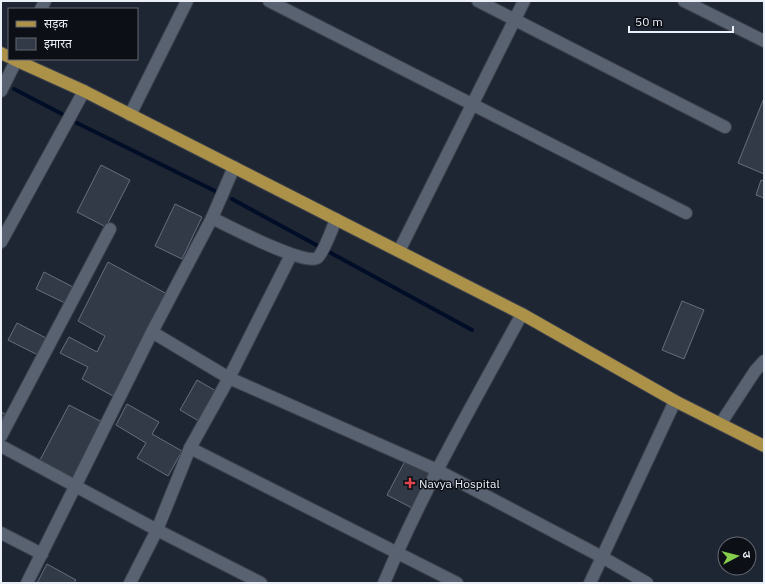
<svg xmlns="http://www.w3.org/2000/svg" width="765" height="584" viewBox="0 0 765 584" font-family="'IBM Plex Sans','Noto Sans Devanagari',sans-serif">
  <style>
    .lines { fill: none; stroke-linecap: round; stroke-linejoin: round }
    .stream { stroke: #000d27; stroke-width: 4 }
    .building { fill: #323a47; stroke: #666e7e }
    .minor-casing { stroke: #3a404b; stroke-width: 14 }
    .major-casing { stroke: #3a404b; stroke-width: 14 }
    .minor { stroke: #596271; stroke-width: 12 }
    .major { stroke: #ac9149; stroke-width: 12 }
    .health-dot { fill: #e0444e; stroke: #0c0f15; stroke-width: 1.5 }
    .labels { text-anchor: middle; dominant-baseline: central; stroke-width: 3; stroke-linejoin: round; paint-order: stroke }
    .poi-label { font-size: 12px; fill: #eaeff8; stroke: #0c0f15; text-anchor: start }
  </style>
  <rect width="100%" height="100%" fill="#1f2633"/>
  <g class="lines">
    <g class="stream">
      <path d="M14,89l48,25"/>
      <path d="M77,123l138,68"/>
      <path d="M232,199l240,131"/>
    </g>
  </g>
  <g class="building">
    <path d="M764,98v76l-26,-11z"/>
    <path d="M101,165l29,15 -24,47 -29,-15z"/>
    <path d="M761,180l3,1v17l-8,-3z"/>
    <path d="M175,204l27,13 -20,42 -27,-13z"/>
    <path d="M108,262l59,32 -54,102 -31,-17 6,-12 -28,-14 9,-16 28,15 8,-16 -27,-15z"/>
    <path d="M44,272l29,15 -8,16 -29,-14z"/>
    <path d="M682,301l22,9 -20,49 -22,-9z"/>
    <path d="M17,323l29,15 -8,17 -30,-15z"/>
    <path d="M197,380l19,11 -17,30 -19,-11z"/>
    <path d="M127,404l32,18 -7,12 30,17 -14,25 -31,-18 9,-15 -30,-18z"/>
    <path d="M69,405l33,17 -29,56 -33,-18z"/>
    <path d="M1,412l4,2 -4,7z"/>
    <path d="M405,461l25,13 -18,34 -25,-13z"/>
    <path d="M47,564l29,16 -2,3h-37z"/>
  </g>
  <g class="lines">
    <defs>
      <g id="minor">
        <path d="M269,1l417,212"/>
        <path d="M478,1l247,126"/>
        <path d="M684,1l80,40"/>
        <path d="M41,9l4,-8"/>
        <path d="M1,91l16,-32"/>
        <path d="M130,115l57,-114"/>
        <path d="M212,218c16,8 93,48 105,40 6,-4 16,-31 19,-39"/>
        <path d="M1,242l83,-151"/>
        <path d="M399,251l125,-250"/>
        <path d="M152,332l77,46 208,92 165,87 45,26"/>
        <path d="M721,423l34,-52 9,-10"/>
        <path d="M1,436l109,-207"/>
        <path d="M1,446l156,84 104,53"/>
        <path d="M190,448l267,135"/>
        <path d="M1,533l41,21"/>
        <path d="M27,583l125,-251 60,-114 22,-51"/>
        <path d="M130,583l27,-53 33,-82 39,-70 62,-123"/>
        <path d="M384,583c39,-93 90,-181 138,-269"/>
        <path d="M590,583l85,-182"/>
      </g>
      <g id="major">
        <path d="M1,53l8,4"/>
        <path d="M13,59l71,32 438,223 153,87 89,45"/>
      </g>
    </defs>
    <use href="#minor" class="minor-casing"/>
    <use href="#major" class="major-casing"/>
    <use href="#minor" class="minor"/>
    <use href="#major" class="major"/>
  </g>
  <path class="health-dot" d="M408 477h4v4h4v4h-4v4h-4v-4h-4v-4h4z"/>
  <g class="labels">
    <g class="poi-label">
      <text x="419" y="483">Navya Hospital</text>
    </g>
  </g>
  <rect width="765" height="584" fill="none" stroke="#eaeff8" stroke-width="4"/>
  <rect x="8" y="8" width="130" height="52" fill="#0c0f15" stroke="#656970"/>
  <rect x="16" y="21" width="20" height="6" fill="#ac9149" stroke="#656970"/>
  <text x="44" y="28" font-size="12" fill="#eaeff8">सड़क</text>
  <rect x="16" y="38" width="20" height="12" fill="#323a47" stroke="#656970"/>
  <text x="44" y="48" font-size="12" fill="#eaeff8">इमारत</text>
  <g transform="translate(737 556) rotate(83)"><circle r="19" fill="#0c0f15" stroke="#656970"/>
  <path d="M0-3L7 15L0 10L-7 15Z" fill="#85cf4c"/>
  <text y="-6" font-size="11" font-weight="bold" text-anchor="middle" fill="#eaeff8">उ</text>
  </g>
  <path d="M629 26v6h104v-6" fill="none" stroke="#eaeff8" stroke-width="2"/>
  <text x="635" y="26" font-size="12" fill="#eaeff8" stroke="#0c0f15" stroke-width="3" paint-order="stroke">50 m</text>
</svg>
